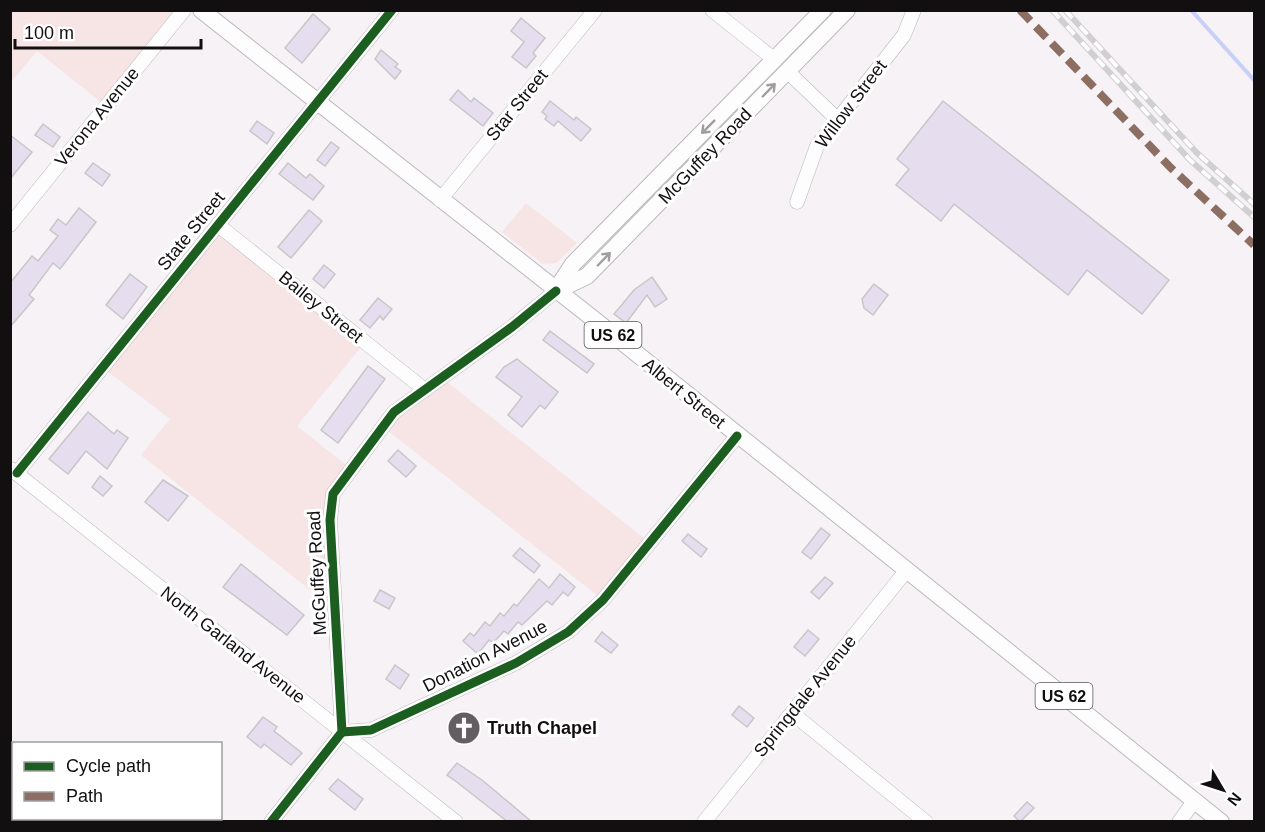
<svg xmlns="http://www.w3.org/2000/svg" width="1265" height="832" viewBox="0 0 1265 832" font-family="Arial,sans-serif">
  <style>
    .green { fill: #f7e4e5 }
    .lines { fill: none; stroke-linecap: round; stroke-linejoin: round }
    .stream { stroke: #c8cff9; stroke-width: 4 }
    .building { fill: #e6deee; stroke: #c8c6c9; stroke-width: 1.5 }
    .minor-casing { stroke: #bbb8bb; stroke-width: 15 }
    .major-casing { stroke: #bbb8bb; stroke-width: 18 }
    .minor { stroke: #fefdfe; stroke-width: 14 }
    .major { stroke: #fefdfe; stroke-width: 16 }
    .rail-casing { stroke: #d1d0d1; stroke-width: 6 }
    .rail { stroke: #fff; stroke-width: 4; stroke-dasharray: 11; stroke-linecap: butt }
    .quiet { stroke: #8d6e63; stroke-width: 8; stroke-dasharray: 15 8; stroke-linecap: butt }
    .cycleway-casing { stroke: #fff; stroke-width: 13 }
    .cycleway { stroke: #1b5e20; stroke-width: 9 }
    .oneway { stroke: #a09e9f }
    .labels { text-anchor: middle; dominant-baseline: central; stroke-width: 6; stroke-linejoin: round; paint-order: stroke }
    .shield { fill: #fff; stroke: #595758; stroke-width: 1.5 }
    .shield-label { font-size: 16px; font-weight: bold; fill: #120f11 }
    .street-label { font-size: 18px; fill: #120f11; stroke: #fff }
    .poi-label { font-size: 18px; font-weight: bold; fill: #120f11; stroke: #fff; text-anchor: start }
  </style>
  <rect width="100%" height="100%" fill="#f6f2f6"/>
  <g class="green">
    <path d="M11,11h173l-78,95 -69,-55 -26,31z"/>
    <path d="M526,203l51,40 -21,20 -13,1 -41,-32z"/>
    <path d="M218,225l147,117 -68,84 54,43 -18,25 1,115 -193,-154 29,-36 -68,-52z"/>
    <path d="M442,378l208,165 -47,57 -221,-174z"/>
  </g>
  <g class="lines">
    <path class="stream" d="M1191,10l63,70"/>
  </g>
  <g class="building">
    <path d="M313,14l17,15 -28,34 -17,-15z"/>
    <path d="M521,18l24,20 -12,15 3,3 -10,12 -14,-11 12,-15 -13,-11z"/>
    <path d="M381,50l17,14 -3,3 6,4 -6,8 -20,-20z"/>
    <path d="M458,90l13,12 3,-4 19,15 -10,13 -33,-26z"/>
    <path d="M550,101l24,19 2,-3 15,12 -10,12 -23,-20 -4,5 -9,-7 2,-3 -5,-4z"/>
    <path d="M943,101l226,179 -27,34 -55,-44 -19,25 -114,-91 -13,17 -45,-36 13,-16 -12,-10z"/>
    <path d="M257,121l17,12 -7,11 -17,-13z"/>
    <path d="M43,124l17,13 -7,10 -18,-12z"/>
    <path d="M10,135l22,17 -22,27z"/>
    <path d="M331,142l8,6 -14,18 -8,-6z"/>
    <path d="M93,163l17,12 -8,11 -17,-13z"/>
    <path d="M288,163l18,15 4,-4 14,12 -11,14 -34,-26z"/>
    <path d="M79,208l17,14 -36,47 -7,-6 -24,32 5,4 -24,28v-44l22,-27 6,5 20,-25 -8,-6 8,-11 8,6z"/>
    <path d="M309,210l13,11 -31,37 -13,-11z"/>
    <path d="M324,265l11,9 -11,14 -11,-9z"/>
    <path d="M130,274l17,13 -24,32 -17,-14z"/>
    <path d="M652,277l15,22 -12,8 -8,-12 -21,28 -12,-9 20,-24z"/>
    <path d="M874,284l14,11 -15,20 -9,-7 -2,-9z"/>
    <path d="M378,298l14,11 -9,11 -3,-4 -10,12 -10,-8z"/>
    <path d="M550,331l44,33 -7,9 -44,-33z"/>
    <path d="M517,359l41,33 -13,17 -5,-4 -18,22 -14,-12 14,-18 -26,-20 8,-10z"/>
    <path d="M368,366l17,13 -47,64 -17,-13z"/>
    <path d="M88,412l26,22 3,-4 11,8 -21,31 -21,-18 -18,23 -19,-15z"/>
    <path d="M398,450l18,16 -10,11 -18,-16z"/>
    <path d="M100,476l12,10 -9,10 -11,-9z"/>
    <path d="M163,480l25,16 -20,25 -23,-19z"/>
    <path d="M821,528l9,7 -19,24 -9,-7z"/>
    <path d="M688,534l19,15 -6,8 -19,-16z"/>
    <path d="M520,548l20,17 -6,8 -21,-17z"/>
    <path d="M241,564l63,51 -17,20 -64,-48z"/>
    <path d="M560,574l15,13 -7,9 -5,-4 -11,13 -5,-4 -25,24 -4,-3 -10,12 -4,-3 -11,12 -4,-3 -11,14 -15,-13 7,-8 4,3 11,-14 5,4 10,-13 4,3 10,-12 3,2 22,-27 10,9z"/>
    <path d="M825,577l8,6 -14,16 -8,-7z"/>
    <path d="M380,590l15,8 -6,11 -15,-8z"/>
    <path d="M808,630l11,9 -14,17 -11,-9z"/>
    <path d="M602,632l16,13 -7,8 -16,-12z"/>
    <path d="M395,665l14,10 -9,14 -14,-10z"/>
    <path d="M739,706l15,12 -7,9 -15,-12z"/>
    <path d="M263,717l14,10 -3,4 28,22 -11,12 -27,-21 -3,4 -14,-11z"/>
    <path d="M457,763l25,17 50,42h-24l-50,-39 -11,-8z"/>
    <path d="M338,779l25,20 -8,11 -26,-21z"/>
    <path d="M1027,802l7,6 -14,14 -6,-6z"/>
  </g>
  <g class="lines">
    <defs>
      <g id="minor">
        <path d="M712,10l63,50"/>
        <path d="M787,71l50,48"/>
        <path d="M440,200l155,-190"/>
        <path d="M797,202l20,-56 87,-111 10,-25"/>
        <path d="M10,225l174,-215"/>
        <path d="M218,225l207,165"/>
        <path d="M11,469l445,353"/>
        <path d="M17,473l375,-463"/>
        <path d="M792,713l134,109"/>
        <path d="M342,732l29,-2 145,-67 52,-31 35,-32 134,-164"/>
        <path d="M271,822l71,-90 -12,-212 3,-26 61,-82 118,-85 44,-36"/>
        <path d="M704,822l202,-251"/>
        <path d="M1179,822l16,-22"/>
      </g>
      <g id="major">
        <path d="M201,10l390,307 630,505"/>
        <path d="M556,290l17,-26 250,-254"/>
        <path d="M556,291l31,-15 260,-266"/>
      </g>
    </defs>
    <use href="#minor" class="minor-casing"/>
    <use href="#major" class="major-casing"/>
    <use href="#minor" class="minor"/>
    <use href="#major" class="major"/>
    <defs>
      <g id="rail">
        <path d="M1052,10l138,150 64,57"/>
        <path d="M1065,10l132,143 57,51"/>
      </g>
    </defs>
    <use href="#rail" class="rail-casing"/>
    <use href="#rail" class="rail"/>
    <path class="quiet" d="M1020,10l151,158 83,77"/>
    <defs>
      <g id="cycleway">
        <path d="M17,473l375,-463"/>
        <path d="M342,732l29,-2 145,-67 52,-31 35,-32 134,-164"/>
        <path d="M271,822l71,-90 -12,-212 3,-26 61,-82 118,-85 44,-36"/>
      </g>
    </defs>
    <use href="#cycleway" class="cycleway-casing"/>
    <use href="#cycleway" class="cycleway"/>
  </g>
  <defs><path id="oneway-shaft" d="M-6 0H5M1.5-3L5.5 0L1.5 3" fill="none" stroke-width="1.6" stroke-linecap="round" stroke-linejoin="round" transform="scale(1.5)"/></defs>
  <g class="oneway">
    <use href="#oneway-shaft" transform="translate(769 90) rotate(-46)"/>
    <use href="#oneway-shaft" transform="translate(708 127) rotate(135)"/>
    <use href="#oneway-shaft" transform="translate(604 259) rotate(-46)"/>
  </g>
  <defs>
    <symbol id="church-disc" viewBox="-11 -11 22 22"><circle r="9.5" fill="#625e61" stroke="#fff"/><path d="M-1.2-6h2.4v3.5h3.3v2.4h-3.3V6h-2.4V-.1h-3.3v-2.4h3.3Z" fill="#fff"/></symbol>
  </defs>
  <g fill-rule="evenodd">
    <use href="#church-disc" x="445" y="709" width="38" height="38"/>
  </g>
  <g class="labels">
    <g class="shield">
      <rect x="584.5" y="322" width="57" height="26" rx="4.5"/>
      <rect x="1035.5" y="683" width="57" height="26" rx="4.5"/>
    </g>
    <g class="shield-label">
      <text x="613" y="335">US 62</text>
      <text x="1064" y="696">US 62</text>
    </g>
    <g class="street-label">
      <text transform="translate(851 104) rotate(-53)">Willow Street</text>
      <text transform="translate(517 105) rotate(-51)">Star Street</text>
      <text transform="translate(97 117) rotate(-51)">Verona Avenue</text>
      <text transform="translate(705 156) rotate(-46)">McGuffey Road</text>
      <text transform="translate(191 231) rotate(-51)">State Street</text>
      <text transform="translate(321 307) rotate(39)">Bailey Street</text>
      <text transform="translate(684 393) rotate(39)">Albert Street</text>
      <text transform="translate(317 573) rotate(-93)">McGuffey Road</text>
      <text transform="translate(233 645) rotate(38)">North Garland Avenue</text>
      <text transform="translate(485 656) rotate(-27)">Donation Avenue</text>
      <text transform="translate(805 696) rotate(-51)">Springdale Avenue</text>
    </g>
    <g class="poi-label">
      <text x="487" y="728">Truth Chapel</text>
    </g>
  </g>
  <rect width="1265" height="832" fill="none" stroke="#120f11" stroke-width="24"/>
  <rect x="12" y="742" width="210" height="78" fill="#ffffff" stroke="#a09fa0" stroke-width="1.5"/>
  <rect x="24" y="762" width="30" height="9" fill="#1b5e20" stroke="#a09fa0" stroke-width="1.5"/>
  <text x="66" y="772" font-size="18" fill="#120f11">Cycle path</text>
  <rect x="24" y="792" width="30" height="9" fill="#8d6e63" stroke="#a09fa0" stroke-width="1.5"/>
  <text x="66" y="802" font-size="18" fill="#120f11">Path</text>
  <g transform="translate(1223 790) rotate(129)" stroke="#ffffff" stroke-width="4.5" paint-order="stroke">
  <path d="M0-4.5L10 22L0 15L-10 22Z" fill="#120f11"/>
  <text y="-9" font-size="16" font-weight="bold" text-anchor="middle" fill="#120f11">N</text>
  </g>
  <path d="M15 39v9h186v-9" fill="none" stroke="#120f11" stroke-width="3"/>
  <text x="24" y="39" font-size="18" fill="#120f11" stroke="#ffffff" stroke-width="4.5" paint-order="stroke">100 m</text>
</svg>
